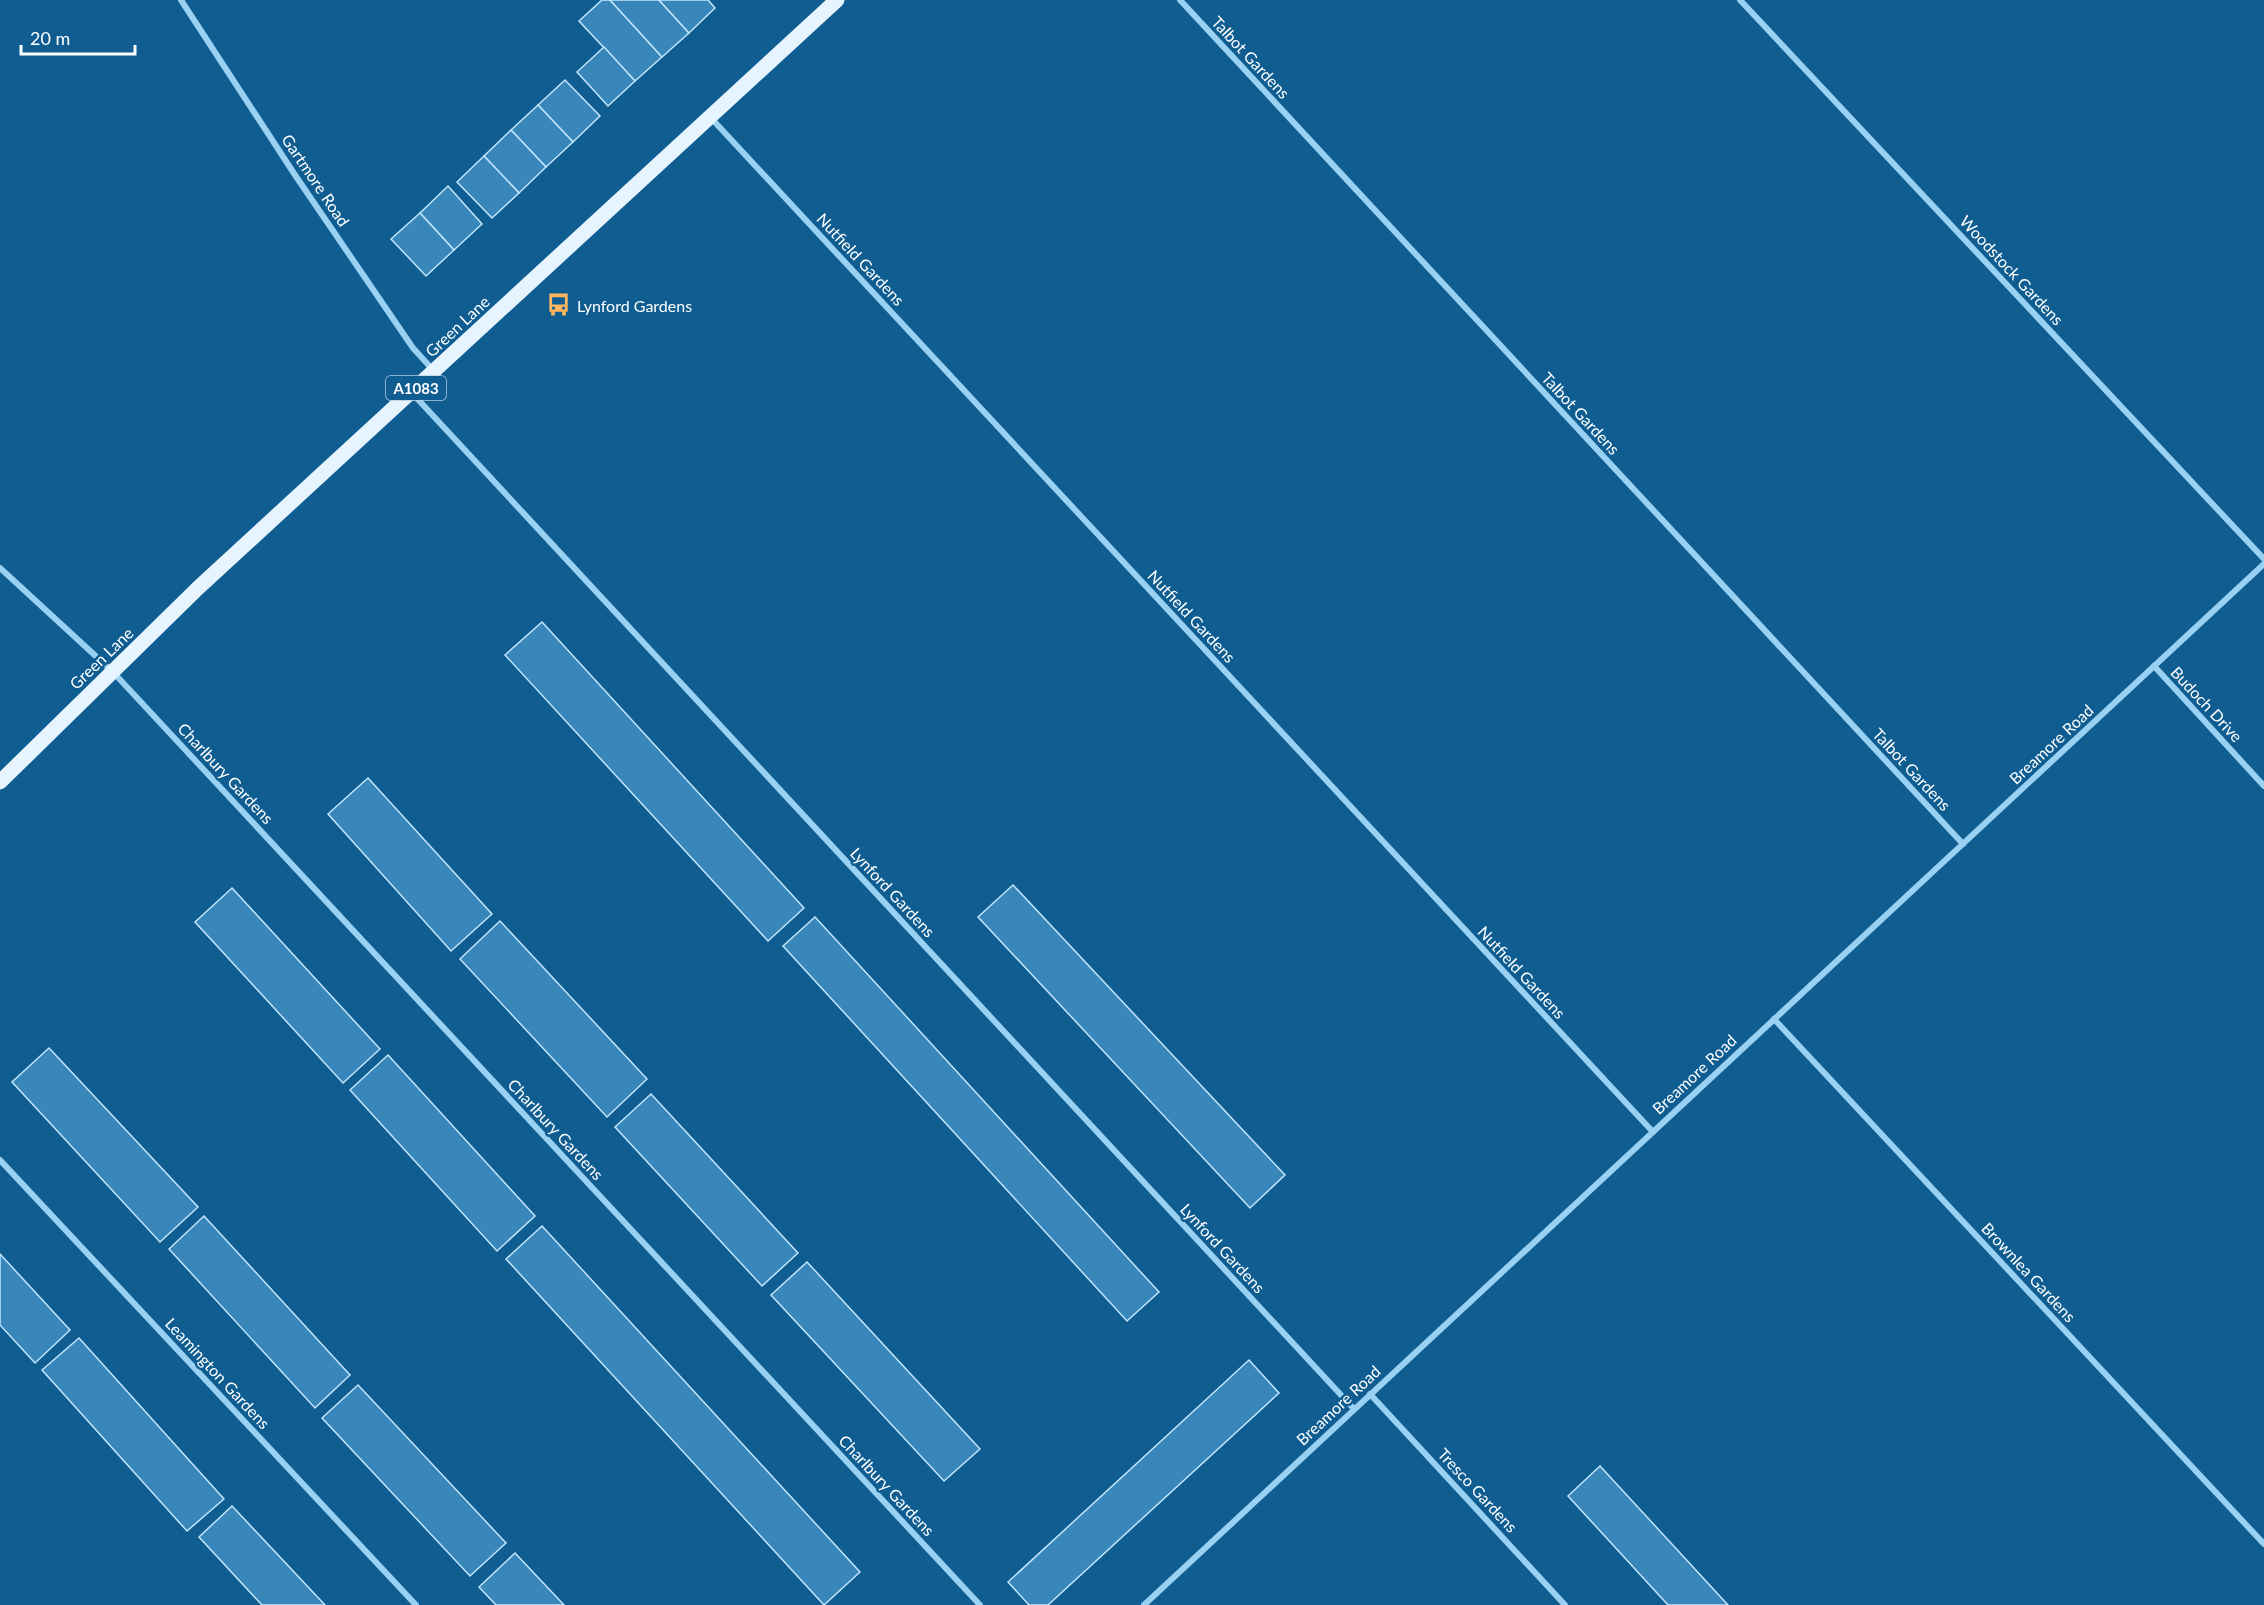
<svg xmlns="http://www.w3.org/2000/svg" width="2264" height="1605" viewBox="0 0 2264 1605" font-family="Lato,sans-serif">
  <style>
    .building { fill: #3886ba; stroke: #c1e6fe; stroke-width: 1.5 }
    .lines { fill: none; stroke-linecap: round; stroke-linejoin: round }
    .minor { stroke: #9ad1f3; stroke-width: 6 }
    .primary { stroke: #e6f4ff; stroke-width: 15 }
    .labels { text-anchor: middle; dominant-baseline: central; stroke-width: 5; stroke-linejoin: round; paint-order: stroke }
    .shield { fill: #0f5d91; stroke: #b7cede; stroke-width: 1.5 }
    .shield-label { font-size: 15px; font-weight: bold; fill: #fff }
    .street-label { font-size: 16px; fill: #fff; stroke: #0f5d91 }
    .poi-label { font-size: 16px; fill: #fff; stroke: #0f5d91; text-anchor: start }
  </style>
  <rect width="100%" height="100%" fill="#0f5d91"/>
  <g class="building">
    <path d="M602,0h8l52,57 -27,24 -56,-60z"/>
    <path d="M610,0h49l30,33 -27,24z"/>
    <path d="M659,0h49l7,8 -26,25z"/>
    <path d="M604,47l31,34 -27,25 -31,-34z"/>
    <path d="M565,80l35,36 -27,26 -35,-37z"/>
    <path d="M538,105l35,37 -27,25 -35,-37z"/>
    <path d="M511,130l35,37 -27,26 -35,-37z"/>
    <path d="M484,156l35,37 -27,25 -35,-36z"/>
    <path d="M448,186l34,38 -28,26 -34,-37z"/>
    <path d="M420,213l34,37 -28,26 -35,-37z"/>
    <path d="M542,622l262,286 -36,33 -263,-286z"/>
    <path d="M368,778l124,136 -41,37 -123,-137z"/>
    <path d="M1013,885l272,290 -35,33 -272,-291z"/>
    <path d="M232,888l148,161 -37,34 -148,-161z"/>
    <path d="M815,917l344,375 -32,29 -344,-375z"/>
    <path d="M500,921l147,158 -40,38 -147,-158z"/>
    <path d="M49,1048l149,159 -38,35 -148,-160z"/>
    <path d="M388,1055l147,161 -38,35 -147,-161z"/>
    <path d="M651,1094l147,159 -36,33 -147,-159z"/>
    <path d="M204,1216l146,159 -35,33 -146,-159z"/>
    <path d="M542,1226l318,346 -36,33 -318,-346z"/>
    <path d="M0,1254l70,76 -35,33 -35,-38z"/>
    <path d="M807,1262l173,187 -36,32 -173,-186z"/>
    <path d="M79,1338l145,161 -37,32 -145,-161z"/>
    <path d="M1249,1360l30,33 -231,212h-19l-21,-23z"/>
    <path d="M358,1385l148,158 -36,33 -148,-158z"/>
    <path d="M1600,1466l128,139h-60l-100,-109z"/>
    <path d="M232,1506l93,99h-63l-63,-68z"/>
    <path d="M515,1553l49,52h-68l-17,-18z"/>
  </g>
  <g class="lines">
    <g class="minor">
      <path d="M181,0l114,175 118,173 21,23"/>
      <path d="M1180,0l783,844"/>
      <path d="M1740,0l524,559"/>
      <path d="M711,118l942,1014"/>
      <path d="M412,393l942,1016"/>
      <path d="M0,568l113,104 867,933"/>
      <path d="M2154,666l110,120"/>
      <path d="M1774,1019l490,525"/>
      <path d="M0,1160l416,445"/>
      <path d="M1370,1394l195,211"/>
      <path d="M1144,1605l1120,-1041"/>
    </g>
    <path class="primary" d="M0,782l198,-194 639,-588"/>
  </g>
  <defs>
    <symbol id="bus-bare" viewBox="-9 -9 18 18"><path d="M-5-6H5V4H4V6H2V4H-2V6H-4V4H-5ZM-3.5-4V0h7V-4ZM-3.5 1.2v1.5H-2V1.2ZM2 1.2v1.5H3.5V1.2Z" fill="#ffb65c" stroke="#0f5d91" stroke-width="2.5" paint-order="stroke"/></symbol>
  </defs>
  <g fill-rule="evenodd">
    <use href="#bus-bare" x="542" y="288" width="33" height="33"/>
  </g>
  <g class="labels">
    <rect class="shield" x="386" y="376" width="60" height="24" rx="4.5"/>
    <g class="shield-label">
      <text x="416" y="388">A1083</text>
    </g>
    <g class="street-label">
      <text transform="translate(1251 57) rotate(47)">Talbot Gardens</text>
      <text transform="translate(316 180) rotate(56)">Gartmore Road</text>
      <text transform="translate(861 259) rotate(47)">Nutfield Gardens</text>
      <text transform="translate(2012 270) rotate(47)">Woodstock Gardens</text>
      <text transform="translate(457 326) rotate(-43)">Green Lane</text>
      <text transform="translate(1581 413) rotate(47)">Talbot Gardens</text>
      <text transform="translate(1192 616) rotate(47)">Nutfield Gardens</text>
      <text transform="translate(101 658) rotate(-44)">Green Lane</text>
      <text transform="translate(2207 704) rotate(47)">Budoch Drive</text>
      <text transform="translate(2051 744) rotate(-43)">Breamore Road</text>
      <text transform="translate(1912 769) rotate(47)">Talbot Gardens</text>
      <text transform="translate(226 773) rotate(47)">Charlbury Gardens</text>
      <text transform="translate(893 892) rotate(47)">Lynford Gardens</text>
      <text transform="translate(1522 972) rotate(47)">Nutfield Gardens</text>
      <text transform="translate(1694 1074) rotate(-43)">Breamore Road</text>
      <text transform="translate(556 1129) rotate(47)">Charlbury Gardens</text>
      <text transform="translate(1223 1248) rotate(47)">Lynford Gardens</text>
      <text transform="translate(2029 1272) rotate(47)">Brownlea Gardens</text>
      <text transform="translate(218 1373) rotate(47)">Leamington Gardens</text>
      <text transform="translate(1338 1405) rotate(-43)">Breamore Road</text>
      <text transform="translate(887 1485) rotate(47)">Charlbury Gardens</text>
      <text transform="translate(1478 1490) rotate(47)">Tresco Gardens</text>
    </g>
    <g class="poi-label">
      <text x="577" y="305">Lynford Gardens</text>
    </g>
  </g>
  <path d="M21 45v9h114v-9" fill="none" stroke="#ffffff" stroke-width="3"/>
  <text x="30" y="45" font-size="18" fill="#ffffff" stroke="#0f5d91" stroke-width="4.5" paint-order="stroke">20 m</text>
</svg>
